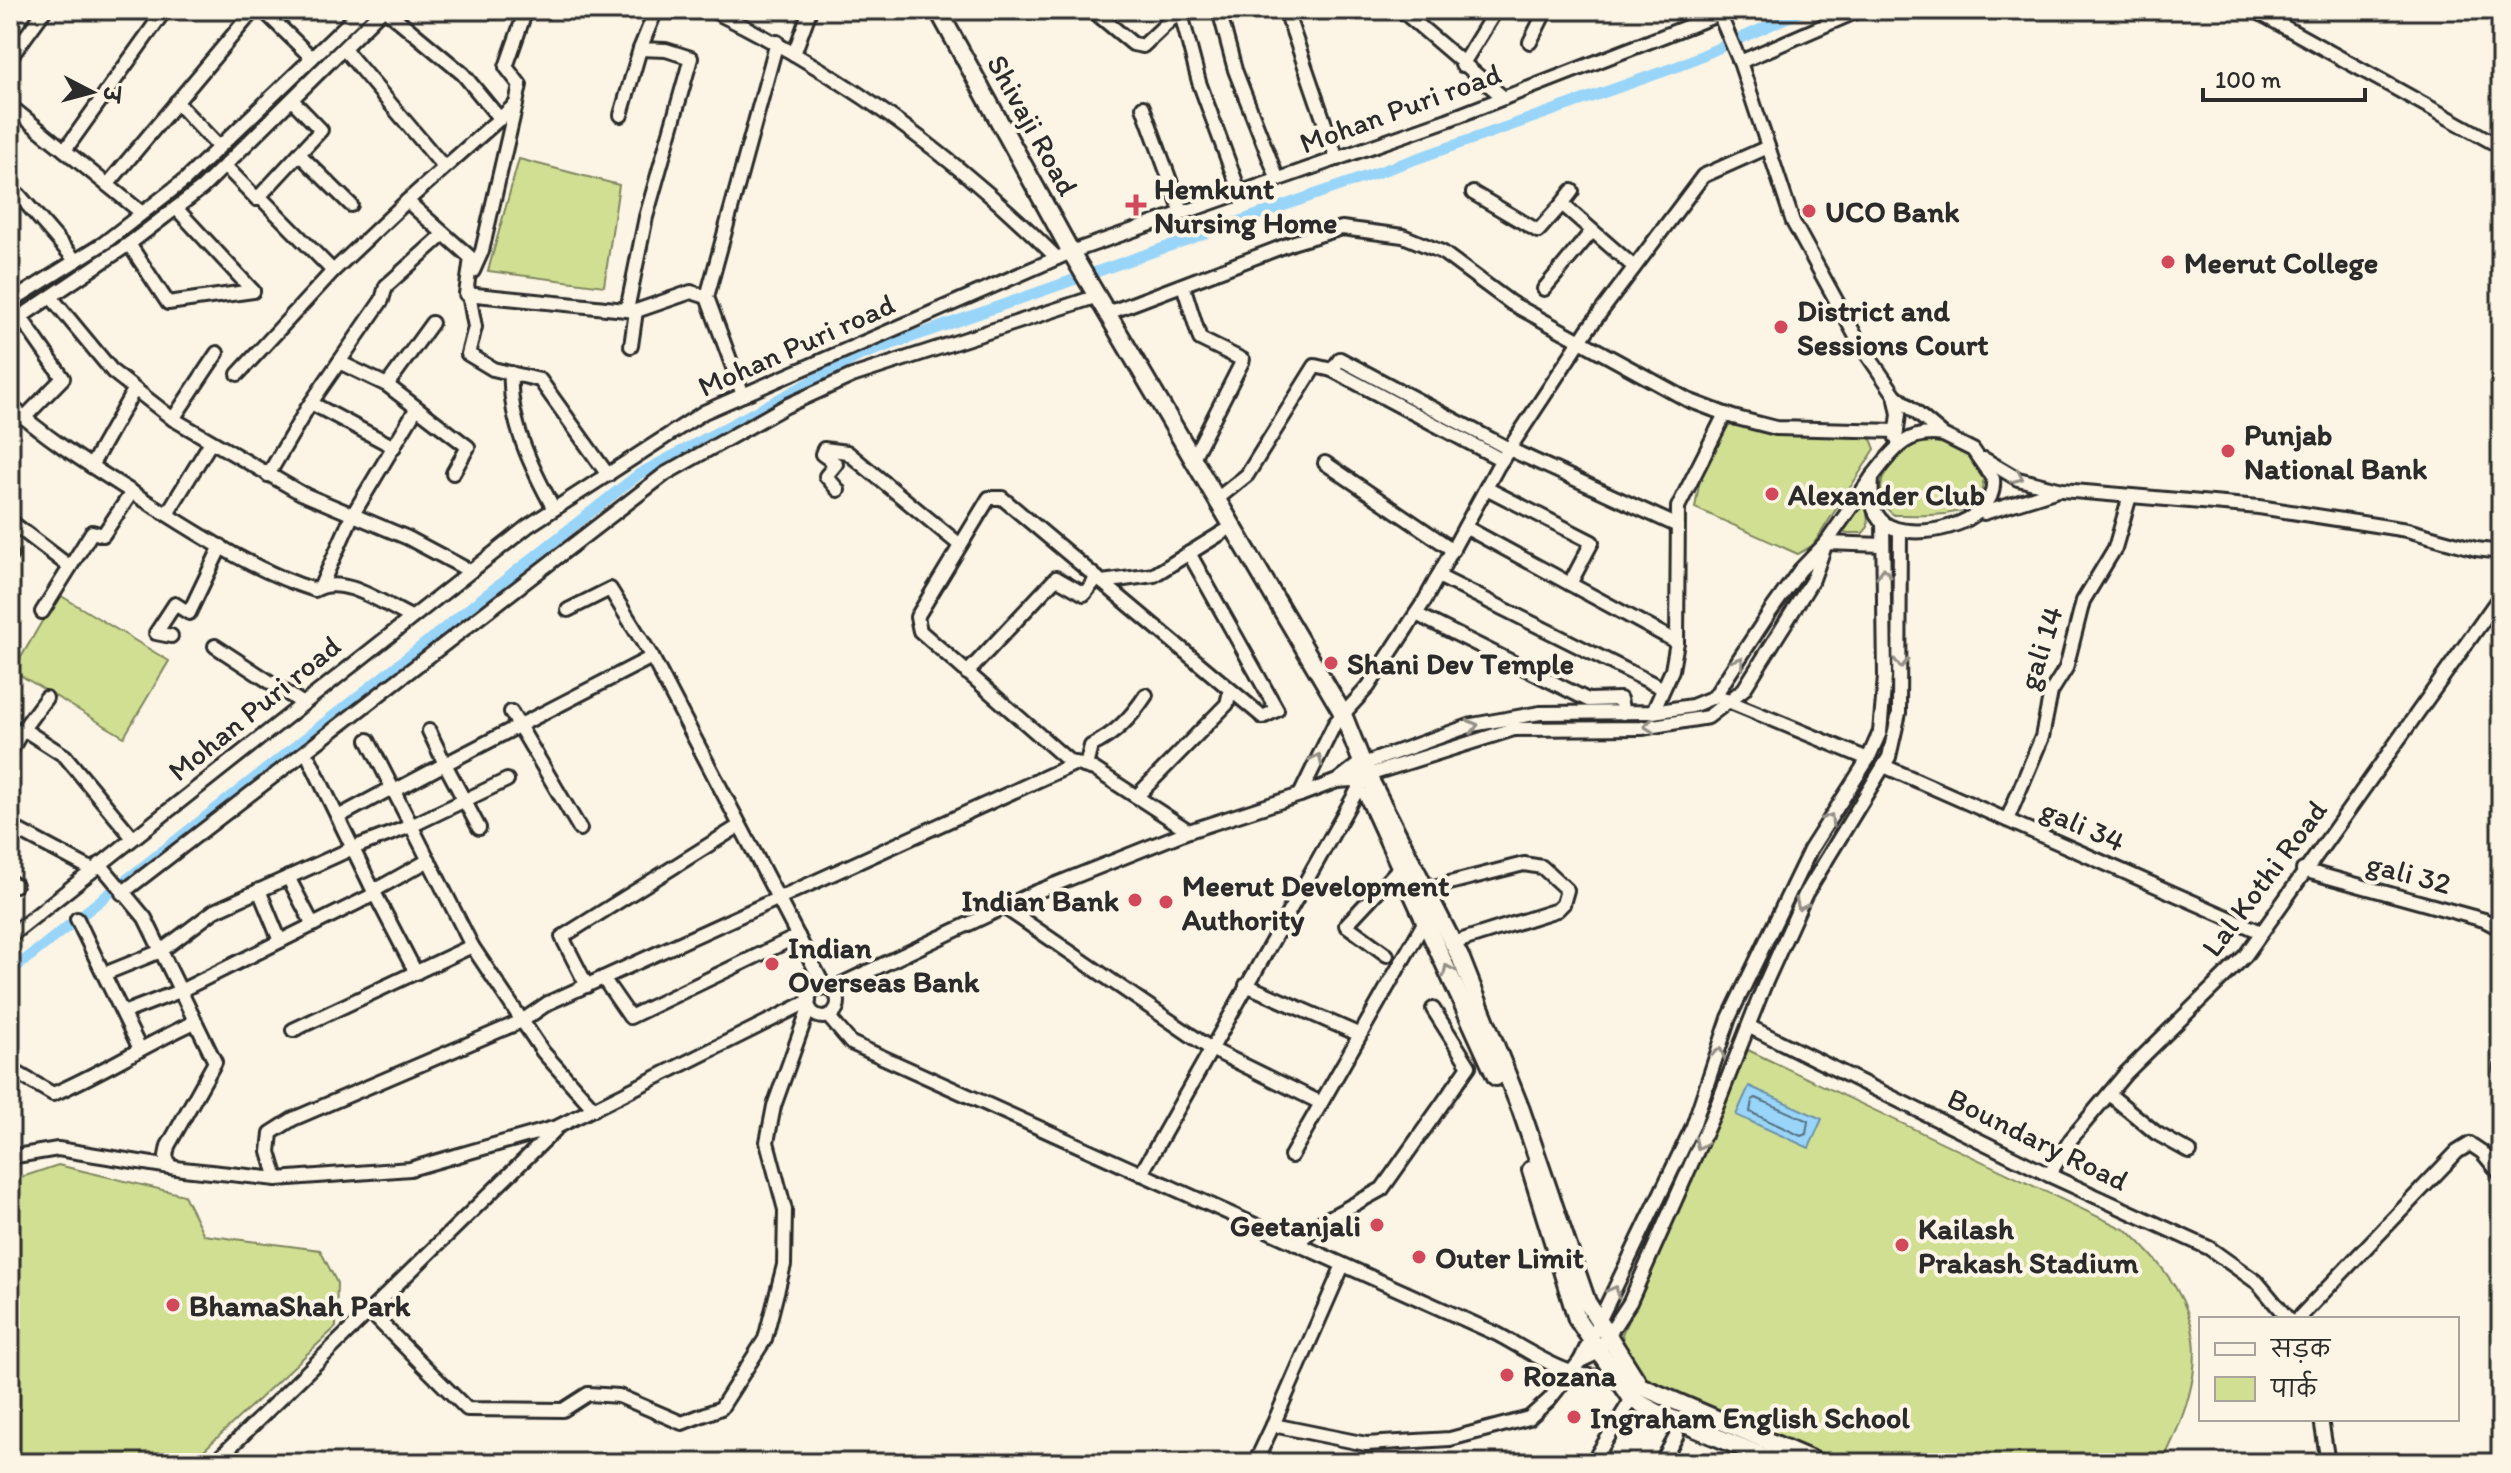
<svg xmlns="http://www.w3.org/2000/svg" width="2511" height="1473" viewBox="0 0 2511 1473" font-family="Itim,'Playpen Sans Deva',sans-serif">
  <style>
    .green { fill: #d1df93; stroke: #7e855f; stroke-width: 2 }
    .water { fill: #98d5f9; stroke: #6c91a7; stroke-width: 2 }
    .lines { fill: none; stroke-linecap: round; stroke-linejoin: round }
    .shore { stroke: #576f7d; stroke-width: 2 }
    .stream { stroke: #6c91a7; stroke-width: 3 }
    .canal { stroke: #98d5f9; stroke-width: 11 }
    .minor-casing { stroke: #2b2b2b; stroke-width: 18 }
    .major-casing { stroke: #2b2b2b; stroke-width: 22 }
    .minor { stroke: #fcf5e5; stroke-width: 12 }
    .major { stroke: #fcf5e5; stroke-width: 16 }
    .oneway { stroke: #949088 }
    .poi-dot { fill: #d1495b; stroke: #fcf5e5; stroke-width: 3 }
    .labels { text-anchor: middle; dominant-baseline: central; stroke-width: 8; stroke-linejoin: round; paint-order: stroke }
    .street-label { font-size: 30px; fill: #2b2b2b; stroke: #fcf5e5 }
    .poi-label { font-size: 30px; font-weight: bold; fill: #2b2b2b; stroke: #fcf5e5; text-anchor: start }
  </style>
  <rect width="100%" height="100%" fill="#fcf5e5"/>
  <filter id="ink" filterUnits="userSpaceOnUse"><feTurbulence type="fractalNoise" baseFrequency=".0125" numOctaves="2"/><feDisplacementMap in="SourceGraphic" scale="16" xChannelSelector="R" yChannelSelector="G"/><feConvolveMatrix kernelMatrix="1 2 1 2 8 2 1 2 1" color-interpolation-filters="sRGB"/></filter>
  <g filter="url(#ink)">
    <g class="green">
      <path d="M519,159l100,26 -15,101 -116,-15z"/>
      <path d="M1728,423l68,10 73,1 6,15 -62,96 -15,9 -103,-46 5,-29z"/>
      <path d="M1913,441c29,0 62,4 71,36l-4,25c-21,16 -60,13 -86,13 -28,-19 -6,-62 19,-74z"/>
      <path d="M1866,489l2,38 -5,6h-18l-3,-4z"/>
      <path d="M58,594l111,67 -45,76 -111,-66z"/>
      <path d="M1748,1050l380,181c83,79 82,134 34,232h-325l-189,-78 -20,-19 -6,-32z"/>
      <path d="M58,1165l126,30 20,40 116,15 17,33 -1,44 -146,136h-180v-282z"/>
    </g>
    <path class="water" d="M1749,1086l73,33 -13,29 -73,-33z"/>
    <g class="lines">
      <path class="shore" d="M1756,1098l52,23 -2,13 -5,2 -51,-24 2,-12z"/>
      <g class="stream">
        <path d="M60,282l109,-78 85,-76"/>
        <path d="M19,308l14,-8"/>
      </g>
      <path class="canal" d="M10,972l629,-498 222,-119 815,-288 128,-57"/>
      <defs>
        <g id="minor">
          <path d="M263,10l49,48"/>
          <path d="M386,10l77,64 37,45"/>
          <path d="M526,10l-20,57 14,18 -4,19 -109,97 64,57 -5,36 170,17 55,-19 16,5"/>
          <path d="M711,10c130,62 244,146 346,248"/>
          <path d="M1092,10l41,34 10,2 37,-35"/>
          <path d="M1180,10l19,72 41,111"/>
          <path d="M1219,10l16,60 43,110"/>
          <path d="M1401,10l103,88"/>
          <path d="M2254,10l247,137"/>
          <path d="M1286,11l51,148"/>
          <path d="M1718,11l22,51 53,160 67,122 35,51 48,40 30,15 20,29c5,48 -84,64 -109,44 -14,-11 -13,-30 -12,-46 21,-26 34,-48 71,-42"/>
          <path d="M1530,42l16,-32"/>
          <path d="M344,49l99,117"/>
          <path d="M794,54l16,-44"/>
          <path d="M10,58l35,-48"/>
          <path d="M1740,62l120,-52"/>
          <path d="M1462,65l34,-55"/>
          <path d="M176,102l43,45"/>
          <path d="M10,106l132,107"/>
          <path d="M1143,107l39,106"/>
          <path d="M621,115l19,-66"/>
          <path d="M65,150l100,-140"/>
          <path d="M299,154l52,51"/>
          <path d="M225,166l32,33 64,-69 -29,-30"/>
          <path d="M108,184l146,-174"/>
          <path d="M1572,191l-10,13 72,63"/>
          <path d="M1473,193l65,38 24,-27"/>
          <path d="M19,195l57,66"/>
          <path d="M257,199l3,-2 73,74"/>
          <path d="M176,208l77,83"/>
          <path d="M129,244l39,59 85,-12"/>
          <path d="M473,271l9,-20 34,-147"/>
          <path d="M1183,285l17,54 43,21 -50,98"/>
          <path d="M468,289l7,38 -7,27 25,15 47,11 68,95"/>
          <path d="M1544,289l48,-58"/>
          <path d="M51,297l62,75 60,47 128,74 107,45 62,33"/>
          <path d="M10,302l94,-59 81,-63 177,-170"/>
          <path d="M10,302l53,76 -39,40"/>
          <path d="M627,310l19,-93 45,-159 -25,-8 -26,-1 16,-39"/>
          <path d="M1108,313l187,-71 47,-14 61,8 39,16 69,51 177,97 45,17 43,11 121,3"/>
          <path d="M10,324l119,-80 73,-56 180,-178"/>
          <path d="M631,346l5,-35"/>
          <path d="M339,362l48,23 81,62 -15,26"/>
          <path d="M511,373c-3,47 21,96 43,136"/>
          <path d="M238,374l95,-103 74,-70"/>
          <path d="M387,385l45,-62"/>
          <path d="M743,395l-36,-98 70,-255"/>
          <path d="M1895,395l4,19 -3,24"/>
          <path d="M311,403l83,44"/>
          <path d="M10,405c39,36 86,64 131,93 54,34 112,73 174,92 27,-17 70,15 96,27"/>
          <path d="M173,419l44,-66"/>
          <path d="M1984,459l34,20 44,11 197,17 148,23 69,19 25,3"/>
          <path d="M1502,460l-170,-90 8,-11 169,90 167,76"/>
          <path d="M1325,463l128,87"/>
          <path d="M91,466l43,-76"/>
          <path d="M268,475l40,-68 74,-107 4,-14 58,-52"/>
          <path d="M1486,488l106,54 -22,42"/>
          <path d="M838,490l-12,-14 10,-12 -14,-10 2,-5 23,3 113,93"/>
          <path d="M1217,499l30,-24 68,-109 17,4"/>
          <path d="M1984,513l74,-23"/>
          <path d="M167,514l44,-72"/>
          <path d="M10,521l60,46"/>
          <path d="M1465,527l212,115"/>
          <path d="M10,555h1"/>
          <path d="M1438,576l224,112"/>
          <path d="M1102,582l161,135 14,-7 -88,-157"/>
          <path d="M321,586l31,-70 64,-107"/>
          <path d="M568,610l42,-21 42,68"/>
          <path d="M42,612l50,-80 11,3 29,-43"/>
          <path d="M1416,614l172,86 32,-1 3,14"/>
          <path d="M171,636l-15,-3 19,-29 14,9 32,-67"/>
          <path d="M215,646l87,57"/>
          <path d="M967,673l89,-95 28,16 13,-16"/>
          <path d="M1723,699l145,60"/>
          <path d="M511,712l69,117"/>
          <path d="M1653,712l19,-42 5,-28 1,-135 47,-93"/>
          <path d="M23,729l23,-31"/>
          <path d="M368,740l104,206 71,106 51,57"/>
          <path d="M10,752l13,-23 42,27 68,82"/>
          <path d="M1086,766l5,-20c24,-12 40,-28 55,-51"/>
          <path d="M1884,766l377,166"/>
          <path d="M1337,781l15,-1 162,-51 128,-1 66,-11 36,-28 69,-110 13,-36 57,2"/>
          <path d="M394,791l51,-27 -16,-33"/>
          <path d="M1138,795l89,-91 3,-13"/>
          <path d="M1300,795l35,-72 33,-36 57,-87 73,-134 90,-137 115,-153 65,-29"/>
          <path d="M338,817l54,-29"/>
          <path d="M2007,820l35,-83 9,-45 15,-24 17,-67 32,-53 15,-52"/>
          <path d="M10,826l83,44"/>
          <path d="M479,828l-34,-64 207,-107 173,331"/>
          <path d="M1189,831l-95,-62 -24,-7 -150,-131 -3,-14 72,-119h13l100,84 52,-7 71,-44"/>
          <path d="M100,864l45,54 70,144 -47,84 -2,10 4,11"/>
          <path d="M2303,870l181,50 17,9"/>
          <path d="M288,877l25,48"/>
          <path d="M10,882l5,3"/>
          <path d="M1426,889l98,-25 18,3 25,23 -4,14 -6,6 -104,33"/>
          <path d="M259,890l21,51"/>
          <path d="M122,893l543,-419 121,-68 66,-30 246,-80"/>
          <path d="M1004,907l207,142 108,53"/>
          <path d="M77,919l62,128"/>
          <path d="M10,936l518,-410 176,-114 367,-160 376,-132 283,-110"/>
          <path d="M1387,955l-41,-30 55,-59"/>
          <path d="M416,973l-41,-79 2,-5 52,-29"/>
          <path d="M104,974l57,-23 53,-40 139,-63 58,-22 96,-46"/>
          <path d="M603,978l27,39 168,-81"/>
          <path d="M1246,985l112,49"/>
          <path d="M587,986l-25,-49 177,-111"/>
          <circle cx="823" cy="1002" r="15"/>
          <path d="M834,992l8,-8 194,-92 153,-61 111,-36 37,-14 18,-14 117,-42 68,-12 113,-1 39,-6 22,-9 56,-85 30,-42 26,-27 46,-66"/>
          <path d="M123,1013l57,-22 195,-97 -65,-134"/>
          <path d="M828,1016l23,27 646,291c36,19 78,51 119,41"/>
          <path d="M1750,1027l299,148 160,73 49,35 30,36"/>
          <path d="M293,1030l179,-84"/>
          <path d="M10,1069l43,25c49,-21 93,-50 142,-72"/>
          <path d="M2501,1069v-1"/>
          <path d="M2109,1094l47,39 34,19"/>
          <path d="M1291,1156l134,-235"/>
          <path d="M10,1157l48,-8 125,20 94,10 133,-10 147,-42 252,-126"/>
          <path d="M1141,1174l221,-392"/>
          <path d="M2049,1175l22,-36 55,-66 119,-117 256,-361"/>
          <path d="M277,1179l-8,-27 2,-19 22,-14 229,-98 26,-18 528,-240"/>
          <path d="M1296,1244l24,-21 62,-34 87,-123 -36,-57"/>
          <path d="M371,1313l96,96 96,1 25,-16 31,2 63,27 39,-15 44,-69 19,-74 1,-55 -18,-68 7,-36 35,-98"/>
          <path d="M2298,1319l159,-167 13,-8 12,8 19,23"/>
          <path d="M1580,1361l113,-235 36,-108 81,-168 58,-91 12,-27 5,-55 -2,-154"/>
          <path d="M2321,1419l7,44"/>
          <path d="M1273,1425l70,-160"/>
          <path d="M214,1463l341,-333"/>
          <path d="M1255,1463l18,-38 93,19 84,-5 79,-21 20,-18 31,-39 17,-8 33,-51 86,-194 48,-122 41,-91 84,-138 10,-44 1,-183"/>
          <path d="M1592,1463l43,-69"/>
          <path d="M1661,1463l16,-28"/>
        </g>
        <g id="major">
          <path d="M938,10l133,242 271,460 24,60 95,187 60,151 66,192 53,84 179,77"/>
          <path d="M1368,796l128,281"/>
          <path d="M1531,1170l46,149 55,80 26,14 122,50"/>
        </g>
      </defs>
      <use href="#minor" class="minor-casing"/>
      <use href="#major" class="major-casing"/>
      <use href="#minor" class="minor"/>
      <use href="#major" class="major"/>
    </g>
    <defs><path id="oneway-chevron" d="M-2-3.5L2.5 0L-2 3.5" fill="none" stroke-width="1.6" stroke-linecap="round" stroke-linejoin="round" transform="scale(2)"/></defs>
    <g class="oneway">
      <use href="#oneway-chevron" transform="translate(2018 477) rotate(23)"/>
      <use href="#oneway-chevron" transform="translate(1884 573) rotate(-91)"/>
      <use href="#oneway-chevron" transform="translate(1739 662) rotate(-58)"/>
      <use href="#oneway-chevron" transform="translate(1901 663) rotate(92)"/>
      <use href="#oneway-chevron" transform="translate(1473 726) rotate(-14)"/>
      <use href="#oneway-chevron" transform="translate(1649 726) rotate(175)"/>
      <use href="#oneway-chevron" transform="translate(1317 759) rotate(-64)"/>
      <use href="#oneway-chevron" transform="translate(1829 819) rotate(-58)"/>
      <use href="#oneway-chevron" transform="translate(1801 905) rotate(115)"/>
      <use href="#oneway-chevron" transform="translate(1448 970) rotate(-115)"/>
      <use href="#oneway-chevron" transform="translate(1719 1053) rotate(-74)"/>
      <use href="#oneway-chevron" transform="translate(1700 1144) rotate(114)"/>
      <use href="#oneway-chevron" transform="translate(1614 1291) rotate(-62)"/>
    </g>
  </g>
  <g class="poi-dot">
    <path d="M1132 193h8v8h8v8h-8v8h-8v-8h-8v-8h8z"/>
    <circle cx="1809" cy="211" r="8"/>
    <circle cx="2168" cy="262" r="8"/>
    <circle cx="1781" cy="327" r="8"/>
    <circle cx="2228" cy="451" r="8"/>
    <circle cx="1772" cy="494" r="8"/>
    <circle cx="1331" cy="663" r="8"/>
    <circle cx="1135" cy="900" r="8"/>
    <circle cx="1166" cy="902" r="8"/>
    <circle cx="772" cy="964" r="8"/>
    <circle cx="1377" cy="1225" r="8"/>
    <circle cx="1902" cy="1245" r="8"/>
    <circle cx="1419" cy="1257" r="8"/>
    <circle cx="173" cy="1305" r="8"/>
    <circle cx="1507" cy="1375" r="8"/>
    <circle cx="1574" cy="1417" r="8"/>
  </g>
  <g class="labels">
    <g class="street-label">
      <text transform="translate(1400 108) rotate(-20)">Mohan Puri road</text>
      <text transform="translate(1033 125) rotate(61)">Shivaji Road</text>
      <text transform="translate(796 345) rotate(-24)">Mohan Puri road</text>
      <text transform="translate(2040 648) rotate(-72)">gali 14</text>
      <text transform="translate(254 708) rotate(-39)">Mohan Puri road</text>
      <text transform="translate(2083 825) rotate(24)">gali 34</text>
      <text transform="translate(2409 873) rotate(15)">gali 32</text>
      <text transform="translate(2264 878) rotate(-53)">Lal Kothi Road</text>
      <text transform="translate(2038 1139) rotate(26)">Boundary Road</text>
    </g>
    <g class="poi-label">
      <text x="1154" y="188">Hemkunt<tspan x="1154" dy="34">Nursing Home</tspan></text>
      <text x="1825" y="211">UCO Bank</text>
      <text x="2184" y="262">Meerut College</text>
      <text x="1797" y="310">District and<tspan x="1797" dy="34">Sessions Court</tspan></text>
      <text x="2244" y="434">Punjab<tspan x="2244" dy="34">National Bank</tspan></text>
      <text x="1788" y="494">Alexander Club</text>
      <text x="1347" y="663">Shani Dev Temple</text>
      <text x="1182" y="885">Meerut Development<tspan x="1182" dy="34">Authority</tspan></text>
      <text x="1119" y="900" text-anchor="end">Indian Bank</text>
      <text x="788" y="947">Indian<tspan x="788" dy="34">Overseas Bank</tspan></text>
      <text x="1361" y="1225" text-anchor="end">Geetanjali</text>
      <text x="1918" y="1228">Kailash<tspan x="1918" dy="34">Prakash Stadium</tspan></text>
      <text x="1435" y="1257">Outer Limit</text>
      <text x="189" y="1305">BhamaShah Park</text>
      <text x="1523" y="1375">Rozana</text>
      <text x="1590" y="1417">Ingraham English School</text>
    </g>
  </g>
  <rect width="2511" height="1473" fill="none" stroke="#fcf5e5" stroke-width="40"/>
  <rect x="20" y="20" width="2471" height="1433" fill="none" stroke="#2b2b2b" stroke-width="3" filter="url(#ink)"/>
  <rect x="2199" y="1317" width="260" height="104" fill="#fcf5e5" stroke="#a8a49b" stroke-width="2"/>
  <rect x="2215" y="1343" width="40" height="12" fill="#fcf5e5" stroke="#a8a49b" stroke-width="2"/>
  <text x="2271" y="1357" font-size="24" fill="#2b2b2b">सड़क</text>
  <rect x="2215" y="1377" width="40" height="24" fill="#d1df93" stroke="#a8a49b" stroke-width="2"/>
  <text x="2271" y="1397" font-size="24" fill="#2b2b2b">पार्क</text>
  <g transform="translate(92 92) rotate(96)" stroke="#fcf5e5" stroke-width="6" paint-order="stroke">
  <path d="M0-6L14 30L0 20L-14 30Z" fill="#2b2b2b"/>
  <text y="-12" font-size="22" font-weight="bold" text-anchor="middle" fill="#2b2b2b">उ</text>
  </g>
  <path d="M2203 88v12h162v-12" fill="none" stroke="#2b2b2b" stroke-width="4"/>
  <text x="2215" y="88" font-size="24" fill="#2b2b2b" stroke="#fcf5e5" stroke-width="6" paint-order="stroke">100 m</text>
</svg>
